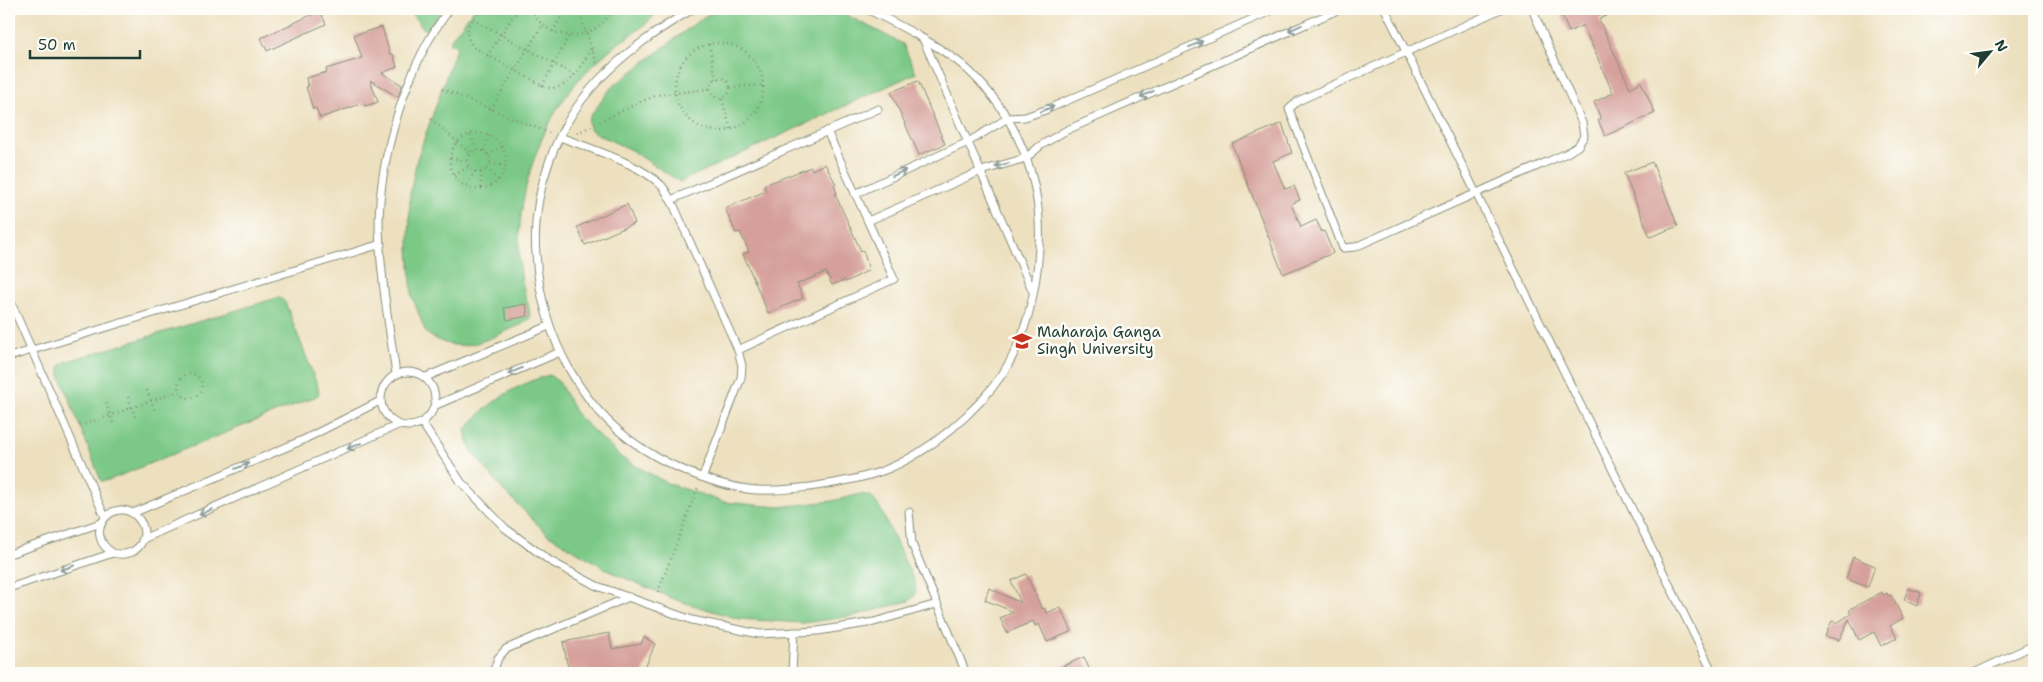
<svg xmlns="http://www.w3.org/2000/svg" width="2043" height="682" viewBox="0 0 2043 682" font-family="'Shantell Sans',sans-serif">
  <style>
    .green { fill: #7cc987; stroke: #4e835e }
    .building { fill: #d59f9a }
    .lines { fill: none; stroke-linecap: round; stroke-linejoin: round }
    .lane-casing { stroke: #868e7a; stroke-width: 9 }
    .path { stroke: #868e7a; stroke-width: 2.5; stroke-dasharray: 1 4; stroke-linecap: butt }
    .lane { stroke: #fff; stroke-width: 7 }
    .oneway { stroke: #8f9e9a }
    .labels { text-anchor: middle; dominant-baseline: central; stroke-width: 5; stroke-linejoin: round; paint-order: stroke }
    .poi-label { font-size: 15px; fill: #1f3d34; stroke: #fdfcf7; text-anchor: start }
  </style>
  <rect width="100%" height="100%" fill="#fdfcf7"/>
  <filter id="ink" filterUnits="userSpaceOnUse"><feTurbulence type="fractalNoise" baseFrequency=".02" numOctaves="2"/><feDisplacementMap in="SourceGraphic" scale="10" xChannelSelector="R" yChannelSelector="G"/><feConvolveMatrix kernelMatrix="1 2 1 2 8 2 1 2 1" color-interpolation-filters="sRGB"/></filter>
  <filter id="wash" filterUnits="userSpaceOnUse"><feTurbulence type="fractalNoise" baseFrequency=".0096" numOctaves="4" result="noise"/><feDisplacementMap in="SourceGraphic" scale="20" xChannelSelector="R" yChannelSelector="G"/><feGaussianBlur stdDeviation="1.12" result="paint"/><feColorMatrix in="noise" values="0 0 0 0 0 0 0 0 0 0 0 0 0 0 0 0 0 1.4 0 .05"/><feComposite in="paint" operator="in"/></filter>
  <g filter="url(#wash)">
    <rect width="100%" height="100%" fill="#ede0bf"/>
    <g class="green">
      <path d="M407,9h36l-17,22z"/>
      <path d="M474,9h184c-5,14 -33,29 -46,39 -8,7 -17,15 -25,23 -45,45 -69,117 -68,180 0,11 2,24 4,34 2,12 7,21 7,33l-7,6c-36,14 -61,35 -97,9l-14,-37 -3,-48 1,-54 7,-35 40,-113 -8,-3 4,-7z"/>
      <path d="M717,9h118l68,35 13,29 -236,109 -49,-32 -34,-16 -7,-5 -2,-5 1,-6 22,-30 91,-70z"/>
      <path d="M280,297l5,5 33,85 1,7 -2,2 -208,84 -8,1 -41,-106v-9l5,-4z"/>
      <path d="M549,375l10,7 18,33 45,43 45,25 57,19 55,5 53,-6 29,-7 10,2 9,12 34,73c3,10 3,14 -5,20l-56,15 -50,7 -64,-4 -60,-18 -64,-27 -68,-40 -44,-44 -32,-40 -6,-19c22,-29 50,-46 84,-56z"/>
    </g>
    <g id="blocks">
      <g class="building">
        <path d="M1559,9h62l-22,10 31,69 11,-6 14,31 -50,23 -7,-16 3,-1 -7,-17 19,-9 -30,-68 -14,7z"/>
        <path d="M320,11l6,13 -59,27 -6,-13z"/>
        <path d="M382,27l8,27h3l4,13 -15,6 20,12 -4,12 -28,-17 8,22 -13,4 -1,-3 -44,15 -4,-10 -3,1 -7,-22h2l-2,-9 21,-6 -1,-3 36,-11 -8,-23z"/>
        <path d="M918,81l27,63 -26,11 -28,-63z"/>
        <path d="M1282,123l10,30 -19,8 12,28 9,-3 6,14 -9,4 10,23 15,-7 6,12 2,-1 9,22 -50,21 -51,-130z"/>
        <path d="M1652,162l26,64 -28,11 -26,-64z"/>
        <path d="M825,164l11,20 -2,1 3,8 -2,1 26,57 2,-1 6,20 -23,12 -1,-2 -13,5 -6,-13 -29,12 6,14 -35,15 -25,-59 6,-2 -9,-20 -4,1 -11,-25 41,-17 -2,-6 47,-18 1,3z"/>
        <path d="M627,204l8,19 -50,22 -8,-18z"/>
        <path d="M526,304l2,12 -21,4 -3,-12z"/>
        <path d="M1853,557l22,9 -7,21 -22,-8z"/>
        <path d="M1026,574l16,35 2,-1 3,5 13,-6 12,24 -25,11 -8,-18 -4,2 -2,-5 -26,12 -7,-15 14,-6 -29,-12 4,-12 32,15 -10,-22z"/>
        <path d="M1908,588l13,5 -4,13 -13,-6z"/>
        <path d="M1882,592l1,3 4,-2 1,3 3,-1 12,23 -13,8 7,12 -16,8 -7,-14 -15,8 -10,-21 -10,21 -14,-4 7,-15 5,2 14,-9 -2,-3 3,-3z"/>
        <path d="M609,633l3,16 29,-5 3,-7 11,7 -12,29h-74l-6,-31z"/>
        <path d="M1084,657l7,16h-44z"/>
      </g>
    </g>
  </g>
  <g filter="url(#ink)">
    <use href="#blocks" fill-opacity="0" stroke="#868e7a" stroke-width="1"/>
    <g class="lines">
      <defs>
        <g id="lane">
          <path d="M693,9c-32,18 -70,45 -95,72 -42,44 -67,112 -62,173 5,81 46,162 119,202 27,15 61,28 92,33 21,3 42,0 63,-2 25,-4 51,-8 75,-17 43,-17 92,-58 118,-97 23,-35 34,-84 36,-126 4,-67 -22,-131 -70,-176 -24,-23 -72,-47 -102,-62"/>
          <path d="M1385,9l328,664"/>
          <path d="M1501,9l-203,92 -9,8 54,139 12,-1 212,-94 11,-7 6,-10 -2,-13 -50,-114"/>
          <path d="M924,41l109,251"/>
          <path d="M560,137c29,11 81,27 102,49 5,6 8,13 12,20l64,144 4,16 -1,12 -38,98"/>
          <path d="M855,194l113,-52 40,-24 17,-1 23,-8 227,-100"/>
          <path d="M671,200l207,-91"/>
          <path d="M868,221l113,-50 45,-13 14,-12 25,-15 275,-122"/>
          <path d="M9,298l96,219"/>
          <path d="M738,350l156,-71 -67,-148"/>
          <path d="M9,357l372,-113"/>
          <circle cx="408" cy="399" r="27"/>
          <path d="M396,374c-7,-49 -16,-99 -17,-148 0,-68 28,-164 71,-217"/>
          <path d="M426,377l123,-51"/>
          <path d="M436,405l124,-53"/>
          <path d="M422,423l39,59 44,46 45,33 47,25 95,34 67,14 59,-3 56,-9 63,-18"/>
          <path d="M909,512l3,32 54,129"/>
          <path d="M133,513l170,-73 77,-39"/>
          <path d="M143,539l255,-114"/>
          <path d="M9,554l92,-31"/>
          <path d="M9,588l104,-35c15,4 30,-3 31,-20 0,-6 -3,-12 -8,-17 -23,-21 -55,18 -23,37"/>
          <path d="M493,673l5,-15 8,-9 123,-52"/>
          <path d="M792,673l2,-41"/>
          <path d="M1974,673l60,-28"/>
        </g>
      </defs>
      <use href="#lane" class="lane-casing"/>
      <g class="path">
        <path d="M482,9c-12,13 -21,20 -9,38l72,40c25,6 35,-21 47,-39"/>
        <path d="M532,9c14,36 66,34 80,0"/>
        <path d="M564,9l7,2 9,-2"/>
        <path d="M578,10l20,56"/>
        <path d="M473,19l101,56"/>
        <path d="M553,32l12,-23"/>
        <circle cx="719" cy="87" r="44"/>
        <path d="M709,44l7,35"/>
        <path d="M487,56l31,-47"/>
        <circle cx="720" cy="88" r="10"/>
        <path d="M542,86l27,-50"/>
        <path d="M730,87l33,-2"/>
        <path d="M442,89l107,44"/>
        <path d="M722,99l9,31"/>
        <path d="M491,109l52,-85"/>
        <path d="M431,119l40,35"/>
        <path d="M577,133l63,-31 18,-7 51,-6"/>
        <circle cx="478" cy="161" r="28"/>
        <path d="M470,135l7,15"/>
        <circle cx="479" cy="161" r="11"/>
        <path d="M484,151l5,-16"/>
        <path d="M488,155l14,-8"/>
        <path d="M451,158l17,3"/>
        <path d="M490,164l15,1"/>
        <path d="M487,168l11,12"/>
        <path d="M481,172v16"/>
        <path d="M454,175l16,-9"/>
        <path d="M467,185l8,-14"/>
        <circle cx="190" cy="386" r="12"/>
        <path d="M147,390l8,21"/>
        <path d="M128,397l8,22"/>
        <path d="M106,403l8,23"/>
        <path d="M80,426l99,-35"/>
        <path d="M658,592l40,-105"/>
      </g>
      <use href="#lane" class="lane"/>
    </g>
    <defs><path id="oneway-shaft" d="M-6 0H5M1.5-3L5.5 0L1.5 3" fill="none" stroke-width="1.6" stroke-linecap="round" stroke-linejoin="round" transform="scale(1.25)"/></defs>
    <g class="oneway">
      <use href="#oneway-shaft" transform="translate(1295 28) rotate(156)"/>
      <use href="#oneway-shaft" transform="translate(1196 44) rotate(-24)"/>
      <use href="#oneway-shaft" transform="translate(1147 94) rotate(156)"/>
      <use href="#oneway-shaft" transform="translate(1047 109) rotate(-21)"/>
      <use href="#oneway-shaft" transform="translate(1002 165) rotate(164)"/>
      <use href="#oneway-shaft" transform="translate(899 173) rotate(-25)"/>
      <use href="#oneway-shaft" transform="translate(515 371) rotate(157)"/>
      <use href="#oneway-shaft" transform="translate(354 446) rotate(157)"/>
      <use href="#oneway-shaft" transform="translate(242 466) rotate(-23)"/>
      <use href="#oneway-shaft" transform="translate(206 512) rotate(156)"/>
      <use href="#oneway-shaft" transform="translate(67 568) rotate(161)"/>
    </g>
  </g>
  <defs>
    <symbol id="university-bare" viewBox="-9 -9 18 18"><path d="M0-5L7-2L0 1L-7-2ZM-4 1L0 2.5L4 1V4Q0 6-4 4Z" fill="#c8321e" stroke="#fdfcf7" stroke-width="2.5" paint-order="stroke"/></symbol>
  </defs>
  <g fill-rule="evenodd">
    <use href="#university-bare" x="1008" y="327" width="28" height="28"/>
  </g>
  <g class="labels">
    <g class="poi-label">
      <text x="1037" y="332">Maharaja Ganga<tspan x="1037" dy="17">Singh University</tspan></text>
    </g>
  </g>
  <rect width="2043" height="682" fill="none" stroke="#fdfcf7" stroke-width="30"/>
  <g transform="translate(1990 52) rotate(61)" stroke="#fdfcf7" stroke-width="4" paint-order="stroke">
  <path d="M0-4L9 19L0 12L-9 19Z" fill="#1f3d34"/>
  <text y="-8" font-size="14" font-weight="bold" text-anchor="middle" fill="#1f3d34">N</text>
  </g>
  <path d="M30 50v8h110v-8" fill="none" stroke="#1f3d34" stroke-width="2.5"/>
  <text x="38" y="50" font-size="15" fill="#1f3d34" stroke="#fdfcf7" stroke-width="4" paint-order="stroke">50 m</text>
</svg>
